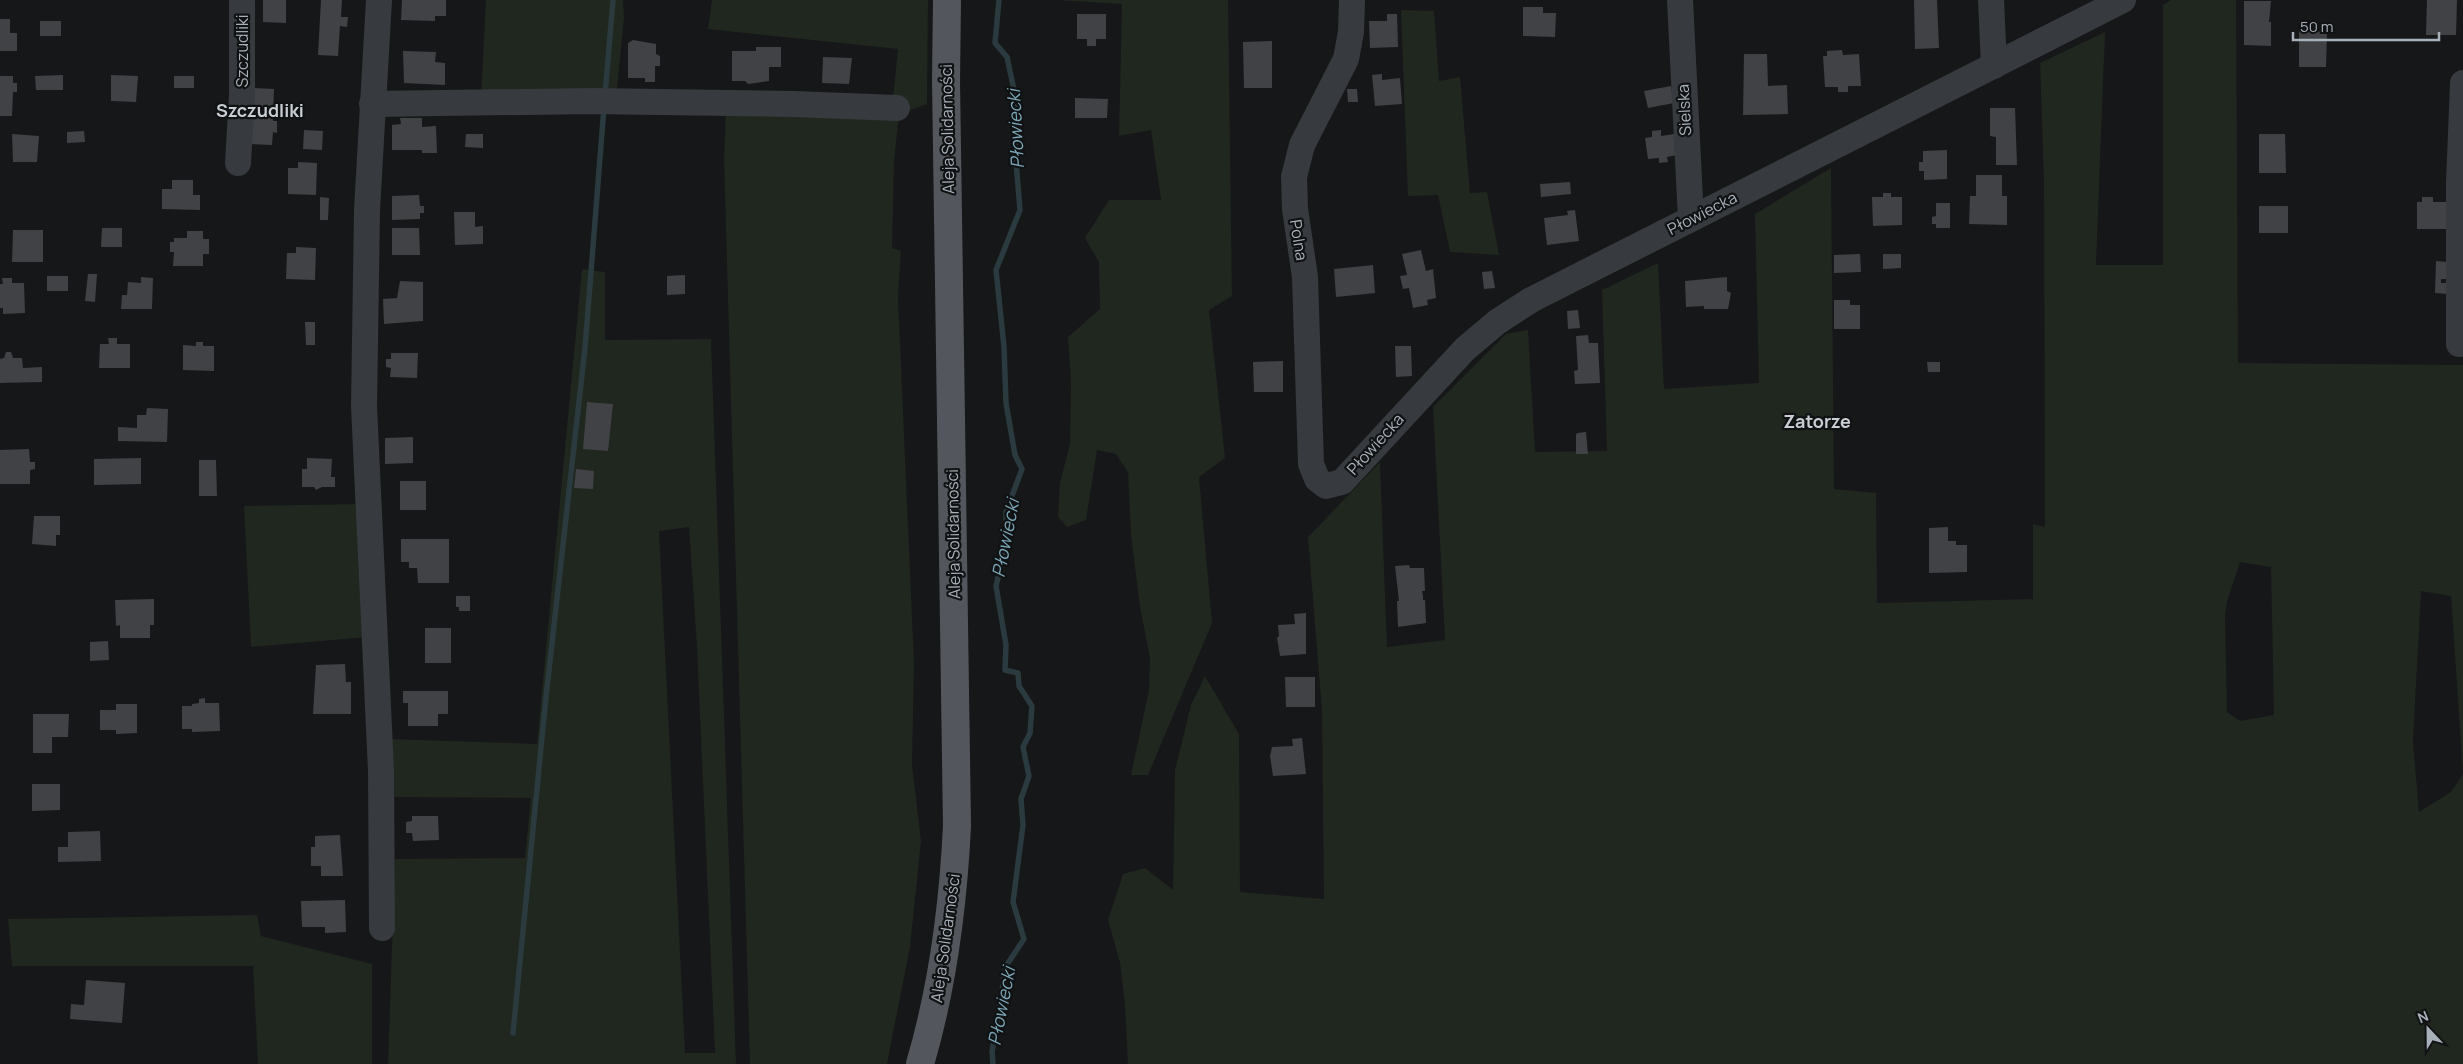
<svg xmlns="http://www.w3.org/2000/svg" width="2463" height="1064" viewBox="0 0 2463 1064" font-family="Manrope,sans-serif">
  <style>
    .green { fill: #1f271e; fill-rule: evenodd }
    .lines { fill: none; stroke-linecap: round; stroke-linejoin: round }
    .stream { stroke: #2b3a3e; stroke-width: 5.5 }
    .building { fill: #404246 }
    .minor { stroke: #373a3e; stroke-width: 26 }
    .major { stroke: #53575d; stroke-width: 28 }
    .labels { text-anchor: middle; dominant-baseline: central; stroke-width: 4.5; stroke-linejoin: round; paint-order: stroke }
    .street-label { font-size: 16px; fill: #a8b1ba; stroke: #111214 }
    .neighbourhood-label { font-size: 18px; font-weight: bold; fill: #c9cfd5; stroke: #111214 }
    .water-label { font-size: 18px; font-style: italic; fill: #7ca8b7; stroke: #111214 }
  </style>
  <rect width="100%" height="100%" fill="#161719"/>
  <g class="green">
    <path d="M486,0h137l1,17 -8,81h-135z"/>
    <path d="M712,0h216l-1,104 -28,10 -5,47 -2,87 9,3 -3,46 16,366 -2,102 9,76 -11,106 -23,117h-137l-26,-905 2,-49 167,-12 5,-49 -190,-20z"/>
    <path d="M1057,0h171l4,296 -23,14 16,148 -26,19 13,146 -64,152h-17l18,-85 1,-32 -10,-51 -9,-72 -3,-63 -12,-18 -19,-4 -11,70 -19,7 -9,-10 2,-35 10,-38 1,-62 -3,-45 32,-28 -1,-47 -14,-24 24,-38h52l-10,-70 -32,6 3,-132z"/>
    <path d="M2171,0h65l2,363 225,2v699h-1335l-3,-60 -5,-41 -12,-43 15,-46 22,-6 28,22 2,-120 16,-65 14,-29 34,58 1,158 84,7 -2,-188 -14,-174 72,-75 7,185 58,-7 -12,-233 73,-73 22,-4 7,122 72,-1 -5,-161 56,-27 6,126 95,-6 -4,-169 76,-46 3,321 42,4 1,110 156,-4v-75l12,3 -1,-346 -4,-118 65,-31 -9,233h67v-260zM2240,562l31,5 3,148 -34,6 -13,-9 -2,-96 2,-15zM2421,591l30,5 12,178 -12,18 -32,20 -6,-71z"/>
    <path d="M1401,10l33,1 5,70 21,-4 10,116 17,-1 12,63 -49,-3 -12,-57 -30,1z"/>
    <path d="M582,269l23,3v68l106,-1 25,725h-348l7,-205 130,-1 6,-60 -141,-1 -2,-58 149,5zM689,527l8,120 18,406h-30l-26,-522z"/>
    <path d="M362,504l5,133 -116,10 -7,-141z"/>
    <path d="M257,915l4,21 111,28v100h-114l-5,-98h-241l-4,-47z"/>
  </g>
  <g class="lines">
    <g class="stream">
      <path d="M605,95l8,-95"/>
      <path d="M513,1033l33,-336 39,-349 19,-241"/>
      <path d="M993,1064l-1,-12 14,-86 18,-27 -11,-37 10,-77 -2,-26 8,-23 -6,-29 7,-14 2,-27 -13,-20 -1,-13 -13,-3 1,-25 -10,-59 10,-42v-32l16,-43 -7,-14 -9,-52 -2,-56 -8,-77 24,-60 -5,-61 2,-45 -10,-47 -12,-14 4,-43"/>
    </g>
  </g>
  <g class="building">
    <path d="M263,0h23v23l-23,-1z"/>
    <path d="M321,0h21l-1,17h7l-1,10 -7,-1 -2,30 -20,-1z"/>
    <path d="M402,0h44v16h-11v5l-34,-1z"/>
    <path d="M1914,0h23l2,48 -24,1z"/>
    <path d="M2427,0h30l-1,35h-30z"/>
    <path d="M2244,1h27l-2,21h2v24l-27,-1z"/>
    <path d="M1523,7h20v6h13l-1,24 -32,-1z"/>
    <path d="M1077,14h29v25h-10v7h-9v-7h-10z"/>
    <path d="M1387,14h10l1,33 -28,1 -1,-27h18z"/>
    <path d="M0,19h10v14h7v18h-17z"/>
    <rect x="40" y="21" width="21" height="15"/>
    <path d="M2299,31l28,1 -1,35h-27z"/>
    <path d="M633,40l23,4v10l4,2v10h-5v16h-10v-4h-17v-35z"/>
    <path d="M1272,41v47h-28l-1,-46z"/>
    <path d="M756,47h25v20h-12v14l-21,3 -3,-3h-13v-30h24z"/>
    <path d="M1842,50l1,5 16,-1 2,32h-13v6h-10v-5h-13l-2,-31h4v-5z"/>
    <path d="M403,51l33,1 -1,10 10,1v22l-41,-2z"/>
    <path d="M1744,54h23l1,32 19,-1 1,29 -45,1z"/>
    <path d="M823,57l29,1 -3,26 -27,-1z"/>
    <path d="M1382,74v6l18,-2 2,26 -27,2 -3,-31z"/>
    <path d="M63,75v15h-27l-1,-14z"/>
    <path d="M111,75l27,1 -2,26 -25,-1z"/>
    <path d="M0,76h13v7h4v9h-4l-1,24h-12z"/>
    <rect x="174" y="76" width="20" height="12"/>
    <path d="M1671,86l3,17 -26,5 -4,-17z"/>
    <path d="M253,88l21,1 -1,32h4v12l-4,-1 -1,13 -21,-1z"/>
    <path d="M1347,89h10l1,13h-10z"/>
    <path d="M1075,98l33,1 -1,19h-32z"/>
    <path d="M1990,108h25l2,57h-21v-28l-6,-1z"/>
    <path d="M400,118h22v9l14,-1 1,27h-15v-3h-30v-25l9,-1z"/>
    <path d="M304,130l19,1 -1,19 -19,-1z"/>
    <path d="M1661,130v6l13,-2 3,21 -10,2 1,5 -9,1v-5l-11,1 -3,-21 7,-1v-6z"/>
    <path d="M84,131l1,11 -18,1v-11z"/>
    <path d="M12,134l27,2 -2,26h-24z"/>
    <path d="M466,134h17v14l-18,-1z"/>
    <path d="M2259,134h26l1,39h-27z"/>
    <path d="M1947,150v29l-23,1v-9h-5v-9h4v-11z"/>
    <path d="M298,162l19,1 -1,32 -28,-1v-26h10z"/>
    <path d="M1976,175h26v21h5v29l-38,-1 1,-28h6z"/>
    <path d="M172,180h21v15h7v15l-38,-1v-20h10z"/>
    <path d="M1570,182l1,12 -30,3 -1,-13z"/>
    <path d="M1883,193h8v4h11v28l-29,1 -1,-29h11z"/>
    <path d="M419,195l1,11h4v7h-4v6l-28,1v-24z"/>
    <path d="M320,197l9,1 -1,22h-8z"/>
    <path d="M2422,197h11v5h13v27h-29v-27h5z"/>
    <path d="M1936,203h14v25h-14v-4h-4v-7l4,-1z"/>
    <rect x="2259" y="206" width="29" height="27"/>
    <path d="M1575,210l4,31 -32,4 -3,-27 24,-3 -1,-4z"/>
    <path d="M454,212h21v15l8,-1v18l-28,1z"/>
    <path d="M102,228h20v19h-21z"/>
    <path d="M392,228h27l1,27h-28z"/>
    <path d="M13,230h30v32h-31z"/>
    <path d="M187,231h16v8h6v15h-6v12h-30l1,-14h-4v-10h4v-4h13z"/>
    <path d="M296,247l20,1 -1,32 -29,-1 1,-26h9z"/>
    <path d="M1421,250l5,21 7,-2 3,29 -9,2 1,5 -15,3 -4,-20 -6,1 -3,-13 7,-1 -5,-21z"/>
    <path d="M1860,254l1,18 -27,1v-18z"/>
    <path d="M1883,254h18v14l-18,1z"/>
    <path d="M2436,261l12,1v17h-7v4h8v11l-14,-1z"/>
    <path d="M1373,265l2,28 -39,4 -2,-28z"/>
    <path d="M1492,271l3,17 -11,1 -2,-17z"/>
    <path d="M88,274h9l-2,28 -10,-1z"/>
    <path d="M685,275v19l-18,1v-19z"/>
    <rect x="47" y="276" width="21" height="15"/>
    <path d="M141,277l12,1 -1,31h-31l1,-14h5l1,-13 13,1z"/>
    <path d="M1727,277v14l4,2 -3,16h-24v-3l-18,1 -1,-26z"/>
    <path d="M2,278h10v5h12l1,30 -22,1v-6h-3v-24h3z"/>
    <path d="M400,281l23,1v39l-39,3 -1,-25 14,-1z"/>
    <path d="M1834,300h16v5h10v24h-26z"/>
    <path d="M1578,310l2,18 -12,1 -1,-18z"/>
    <path d="M305,322h10v23h-9z"/>
    <path d="M1588,335l1,8h9l2,40 -25,1 -1,-13 4,-1 -2,-34z"/>
    <path d="M108,338h9v6h13v24h-31l1,-24h9z"/>
    <path d="M196,342h7v4h11v25l-31,-1v-25l13,1z"/>
    <path d="M1395,346h16l1,30 -16,1z"/>
    <path d="M6,352h5l2,6h9l1,10 19,-1v15l-42,1v-24l4,-1z"/>
    <path d="M391,353h27l-1,25 -27,-1 1,-9 -5,-1v-8h5z"/>
    <path d="M1283,361v31h-29l-1,-30z"/>
    <path d="M1927,362h13v10h-12z"/>
    <path d="M587,402l26,2 -5,47 -25,-2z"/>
    <path d="M147,408l21,1 -1,33 -49,-1v-14l19,1v-13h9z"/>
    <path d="M1586,432l2,22h-12v-19l1,-2z"/>
    <path d="M413,437v26l-28,1v-26z"/>
    <path d="M29,449l1,13h5v7l-5,1v14h-30v-34z"/>
    <path d="M141,458v26l-47,1v-26z"/>
    <path d="M307,458l25,1 -1,18h4v10h-13l-6,3 -2,-3h-12v-18h5z"/>
    <path d="M199,460h17l1,36h-18z"/>
    <path d="M576,469l18,2 -1,18 -19,-1z"/>
    <rect x="400" y="481" width="26" height="29"/>
    <path d="M34,516h26v19h-4v11l-24,-2z"/>
    <path d="M1948,527v14h8v4h11v27l-38,1v-45z"/>
    <path d="M401,539h48v44h-31l-1,-15h-8v-6h-8z"/>
    <path d="M1409,565l1,3h14l1,23h-3l1,5v4h2l1,23 -28,4 -1,-26h2l-4,-35z"/>
    <path d="M456,596h14v15h-11v-4h-3z"/>
    <path d="M154,599v26h-4v13h-30v-13l-4,1 -1,-26z"/>
    <path d="M1306,613v41l-26,2 -3,-18 2,-2 -1,-11 17,-1 -1,-10z"/>
    <rect x="425" y="628" width="26" height="35"/>
    <path d="M108,641l1,19 -19,1v-19z"/>
    <path d="M345,664l1,18h5v32h-38l3,-49z"/>
    <path d="M1285,677h30v30h-29z"/>
    <path d="M403,691h45v23h-10v12h-30v-23h-5z"/>
    <path d="M205,698v5h14l1,28 -28,1v-3h-10v-23h10v-2l7,-1v-4z"/>
    <path d="M116,704h21v29l-21,1v-4h-16v-20h16z"/>
    <path d="M33,714h36l-1,23h-16v16h-19z"/>
    <path d="M1302,738l4,36 -33,2 -3,-20 2,-9 21,-1 -1,-7z"/>
    <path d="M32,784h28v26l-28,1z"/>
    <path d="M412,816h26l1,24 -26,1 -1,-8h-6v-11l6,-1z"/>
    <path d="M100,831l1,30 -43,1v-15h10v-15z"/>
    <path d="M340,835l3,41h-22v-10h-10v-19h4v-11z"/>
    <path d="M345,900l1,32 -21,1v-6h-23l-1,-26z"/>
    <path d="M86,980l39,3 -3,40 -52,-4 1,-15 13,1z"/>
  </g>
  <g class="lines">
    <g class="minor">
      <path d="M379,0l-12,210 -3,196 17,365 1,157"/>
      <path d="M1352,0l-1,32 -5,27 -44,86 -8,32 1,32 10,68 6,187 6,15 9,7 16,-4 123,-133 32,-27 34,-22 592,-300"/>
      <path d="M1680,0l11,219"/>
      <path d="M1991,0l3,66"/>
      <path d="M372,104l220,-3 202,3 103,4"/>
      <path d="M238,163l4,-69v-94"/>
      <path d="M2459,344v-161l4,-100"/>
    </g>
    <path class="major" d="M920,1064c23,-78 33,-156 37,-238l-11,-745 1,-81"/>
  </g>
  <g class="labels">
    <g class="street-label">
      <text transform="translate(242 51) rotate(-90)">Szczudliki</text>
      <text transform="translate(1684 110) rotate(-93)">Sielska</text>
      <text transform="translate(947 129) rotate(-91)">Aleja Solidarności</text>
      <text transform="translate(1702 213) rotate(-27)">Płowiecka</text>
      <text transform="translate(1299 240) rotate(81)">Polna</text>
      <text transform="translate(1375 444) rotate(-48)">Płowiecka</text>
      <text transform="translate(953 534) rotate(-91)">Aleja Solidarności</text>
      <text transform="translate(945 938) rotate(-82)">Aleja Solidarności</text>
    </g>
    <g class="neighbourhood-label">
      <text x="260" y="110">Szczudliki</text>
      <text x="1817" y="421">Zatorze</text>
    </g>
    <g class="water-label">
      <text transform="translate(1015 129) rotate(-93)">Płowiecki</text>
      <text transform="translate(1005 538) rotate(-79)">Płowiecki</text>
      <text transform="translate(1001 1006) rotate(-79)">Płowiecki</text>
    </g>
  </g>
  <g transform="translate(2428 1029) rotate(338)" stroke="#111214" stroke-width="4" paint-order="stroke">
  <path d="M0-4L9 19L0 12L-9 19Z" fill="#a8b1ba"/>
  <text y="-8" font-size="14" font-weight="bold" text-anchor="middle" fill="#a8b1ba">N</text>
  </g>
  <path d="M2293 32v8h146v-8" fill="none" stroke="#a8b1ba" stroke-width="2.5"/>
  <text x="2300" y="32" font-size="15" fill="#a8b1ba" stroke="#111214" stroke-width="4" paint-order="stroke">50 m</text>
</svg>
